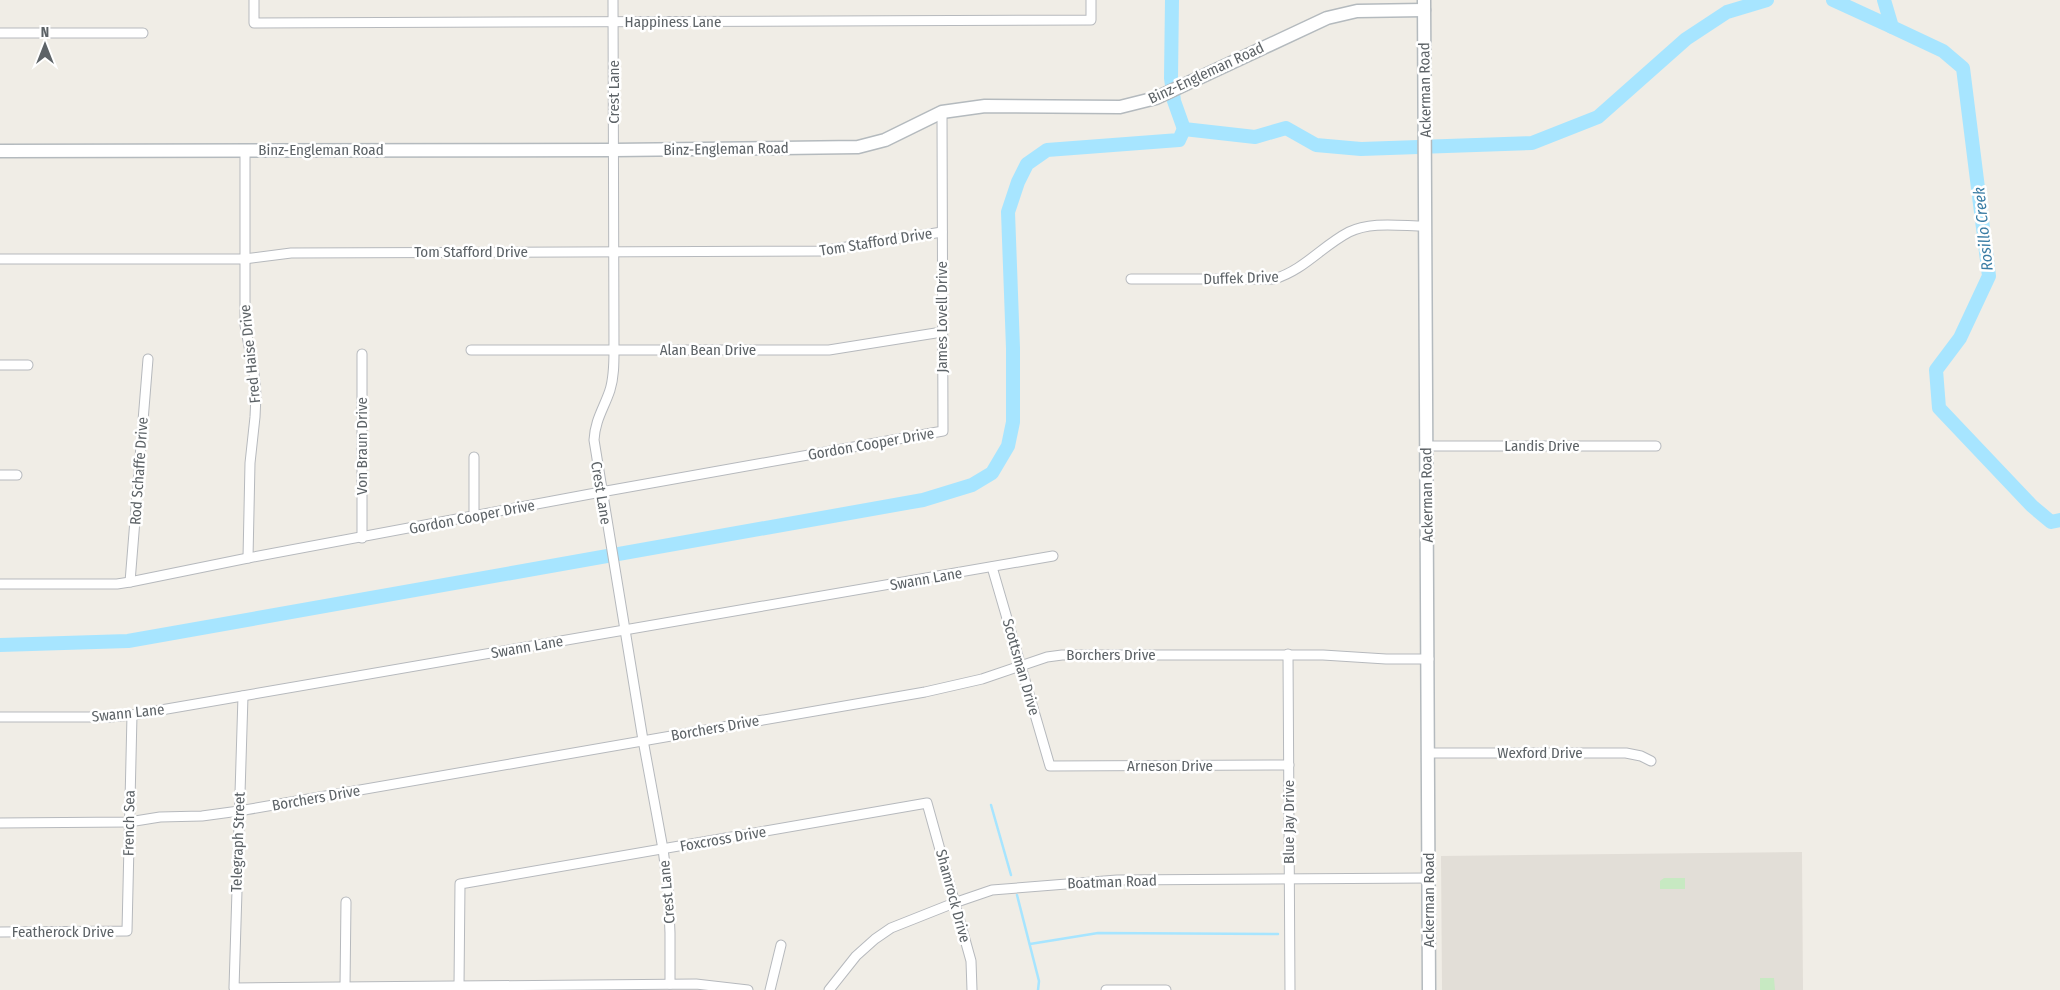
<svg xmlns="http://www.w3.org/2000/svg" width="2060" height="990" viewBox="0 0 2060 990" font-family="'Fira Sans Condensed',sans-serif">
  <style>
    .education { fill: #e2ded7 }
    .green { fill: #c7e9c2 }
    .lines { fill: none; stroke-linecap: round; stroke-linejoin: round }
    .stream { stroke: #a7e5ff; stroke-width: 2.5 }
    .river { stroke: #a7e5ff; stroke-width: 14 }
    .street-casing { stroke: #b6b9bd; stroke-width: 11 }
    .secondary-casing { stroke: #b4babe; stroke-width: 15 }
    .street { stroke: #fff; stroke-width: 9 }
    .secondary { stroke: #fff; stroke-width: 12 }
    .labels { text-anchor: middle; dominant-baseline: central; stroke-width: 5; stroke-linejoin: round; paint-order: stroke }
    .street-label { font-size: 15px; fill: #5d6367; stroke: #fff }
    .water-label { font-size: 16px; font-style: italic; fill: #397ca4; stroke: #fff }
  </style>
  <rect width="100%" height="100%" fill="#f0ede6"/>
  <path class="education" d="M1802,852l1,138h-361l-1,-134z"/>
  <g class="green">
    <path d="M1664,878h21v11h-25v-8z"/>
    <path d="M1760,978h14l1,12h-15z"/>
  </g>
  <g class="lines">
    <g class="stream">
      <path d="M991,805l20,70"/>
      <path d="M1017,895l22,86 -1,9"/>
      <path d="M1030,944l68,-11 180,1"/>
    </g>
    <g class="river">
      <path d="M1172,0l-1,78 3,23 10,28 71,8 31,-9 30,17 45,4 171,-6 66,-26 88,-78 41,-27 40,-12"/>
      <path d="M1833,0l59,27"/>
      <path d="M1884,0l8,27 51,24 20,17 26,208 -29,62 -24,32 3,38 93,98 19,16 9,-2"/>
      <path d="M0,645l128,-4 795,-141 49,-15 20,-12 16,-27 5,-24v-74l-5,-136 10,-30 9,-18 20,-14 132,-10 5,-11"/>
    </g>
    <defs>
      <g id="street">
        <path d="M254,0v23l837,-3v-20"/>
        <path d="M613,0l1,350c0,14 0,27 -4,40 -6,18 -15,30 -16,50l49,300 20,109 5,39 2,45v51"/>
        <path d="M0,33h143"/>
        <path d="M245,150v175l9,48 2,22 -1,22 -5,46 -2,95"/>
        <path d="M0,259h244l47,-6 530,-2 121,-19"/>
        <path d="M1131,279h143c30,-9 48,-33 75,-47 22,-11 52,-6 76,-6"/>
        <path d="M471,350h358l113,-18"/>
        <path d="M362,354v184"/>
        <path d="M0,365h28"/>
        <path d="M1427,446h229"/>
        <path d="M474,457v59"/>
        <path d="M0,475h17"/>
        <path d="M992,567l58,199 239,-1"/>
        <path d="M130,582l18,-223"/>
        <path d="M0,584h117l13,-2 118,-24 353,-66 342,-61 -1,-319"/>
        <path d="M1288,654l2,336"/>
        <path d="M243,696l-9,292 462,-4 52,6"/>
        <path d="M0,717h110l22,-2 921,-159"/>
        <path d="M1428,753h198l15,3 10,5"/>
        <path d="M0,823l129,-1 31,-5 42,-1 37,-5 686,-119 57,-13 65,-22 15,-2h261l63,4h43"/>
        <path d="M0,932l127,-1 5,-216"/>
        <path d="M459,985l1,-101 467,-81 44,158 1,29"/>
        <path d="M345,986l1,-84"/>
        <path d="M770,990l11,-45"/>
        <path d="M829,990l27,-34 19,-17 16,-11 63,-25 38,-13 125,-10 312,-2"/>
        <path d="M1106,990h60"/>
      </g>
      <g id="secondary">
        <path d="M1424,0l5,990"/>
        <path d="M0,151l614,-1 244,-3 27,-7 57,-28 43,-6 135,1 36,-9 171,-80 30,-7 67,-1"/>
      </g>
    </defs>
    <use href="#street" class="street-casing"/>
    <use href="#secondary" class="secondary-casing"/>
    <use href="#street" class="street"/>
    <use href="#secondary" class="secondary"/>
  </g>
  <g class="labels">
    <g class="street-label">
      <text x="673" y="22">Happiness Lane</text>
      <text transform="translate(1206 73) rotate(-25)">Binz-Engleman Road</text>
      <text transform="translate(1425 90) rotate(-91)">Ackerman Road</text>
      <text transform="translate(614 92) rotate(-90)">Crest Lane</text>
      <text transform="translate(726 149) rotate(-1)">Binz-Engleman Road</text>
      <text x="321" y="150">Binz-Engleman Road</text>
      <text transform="translate(876 242) rotate(-9)">Tom Stafford Drive</text>
      <text x="471" y="252">Tom Stafford Drive</text>
      <text transform="translate(1241 278) rotate(-2)">Duffek Drive</text>
      <text transform="translate(942 317) rotate(-90)">James Lovell Drive</text>
      <text x="708" y="350">Alan Bean Drive</text>
      <text transform="translate(250 354) rotate(-96)">Fred Haise Drive</text>
      <text transform="translate(871 444) rotate(-10)">Gordon Cooper Drive</text>
      <text transform="translate(362 446) rotate(-90)">Von Braun Drive</text>
      <text x="1542" y="446">Landis Drive</text>
      <text transform="translate(139 471) rotate(-86)">Rod Schaffe Drive</text>
      <text transform="translate(601 493) rotate(81)">Crest Lane</text>
      <text transform="translate(1427 495) rotate(-91)">Ackerman Road</text>
      <text transform="translate(472 517) rotate(-11)">Gordon Cooper Drive</text>
      <text transform="translate(926 579) rotate(-10)">Swann Lane</text>
      <text transform="translate(527 647) rotate(-10)">Swann Lane</text>
      <text x="1111" y="655">Borchers Drive</text>
      <text transform="translate(1021 667) rotate(74)">Scottsman Drive</text>
      <text transform="translate(128 713) rotate(-6)">Swann Lane</text>
      <text transform="translate(715 728) rotate(-10)">Borchers Drive</text>
      <text x="1540" y="753">Wexford Drive</text>
      <text x="1170" y="766">Arneson Drive</text>
      <text transform="translate(316 798) rotate(-10)">Borchers Drive</text>
      <text transform="translate(1289 822) rotate(-90)">Blue Jay Drive</text>
      <text transform="translate(129 823) rotate(-89)">French Sea</text>
      <text transform="translate(723 839) rotate(-10)">Foxcross Drive</text>
      <text transform="translate(238 842) rotate(-88)">Telegraph Street</text>
      <text transform="translate(1112 882) rotate(-2)">Boatman Road</text>
      <text transform="translate(667 892) rotate(-95)">Crest Lane</text>
      <text transform="translate(953 896) rotate(75)">Shamrock Drive</text>
      <text transform="translate(1429 900) rotate(-90)">Ackerman Road</text>
      <text x="63" y="932">Featherock Drive</text>
    </g>
    <g class="water-label">
      <text transform="translate(1983 229) rotate(-96)">Rosillo Creek</text>
    </g>
  </g>
  <g transform="translate(45 45)" stroke="#ffffff" stroke-width="4" paint-order="stroke">
  <path d="M0-4L9 19L0 12L-9 19Z" fill="#5d6367"/>
  <text y="-8" font-size="14" font-weight="bold" text-anchor="middle" fill="#5d6367">N</text>
  </g>
</svg>
